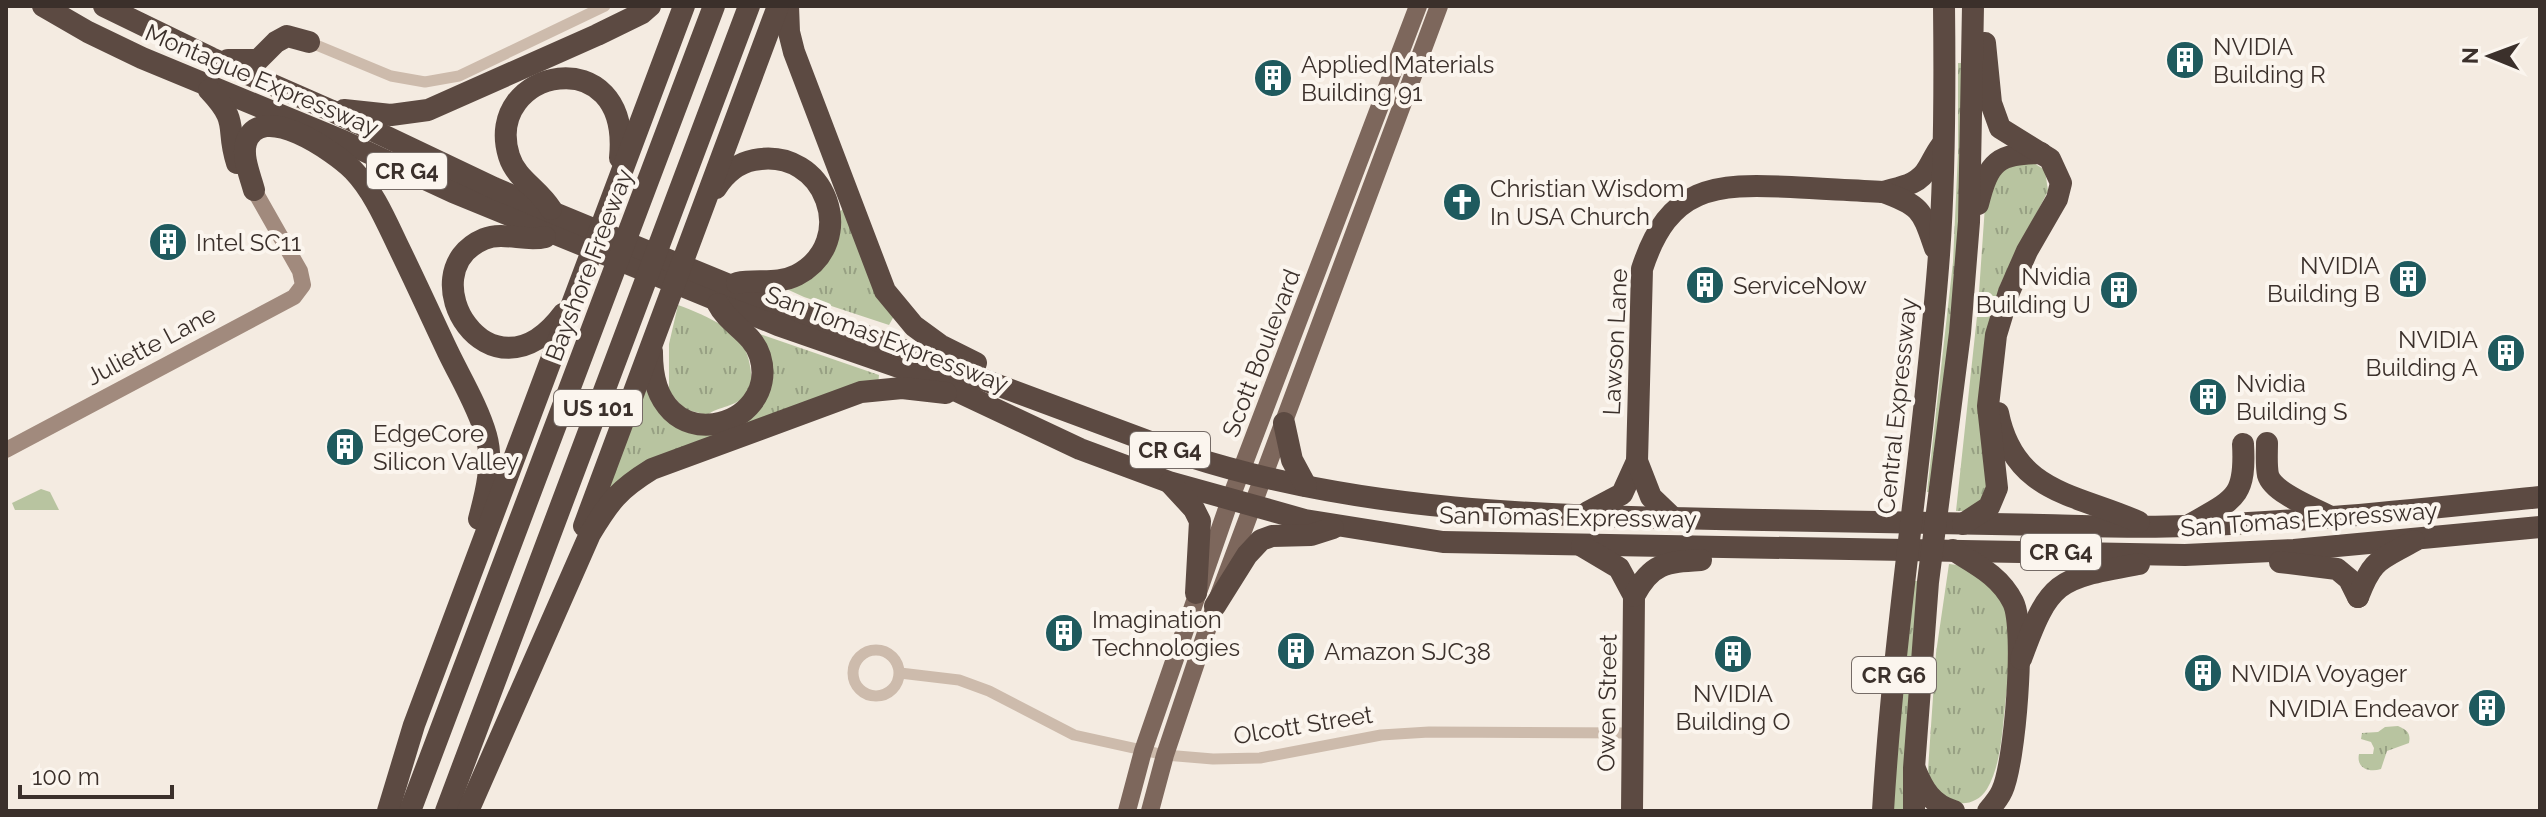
<svg xmlns="http://www.w3.org/2000/svg" width="2546" height="817" viewBox="0 0 2546 817" font-family="Raleway,sans-serif">
  <style>
    .grass { fill: url(#grass-tufts) }
    .green { fill: #b8c4a0 }
    .lines { fill: none; stroke-linecap: round; stroke-linejoin: round }
    .street { stroke: #cdbbac; stroke-width: 11 }
    .secondary { stroke: #a18a7d; stroke-width: 16 }
    .primary { stroke: #7d675c; stroke-width: 18 }
    .highway { stroke: #5c4a42; stroke-width: 22 }
    .labels { text-anchor: middle; dominant-baseline: central; stroke-width: 8; stroke-linejoin: round; paint-order: stroke }
    .shield { fill: #fbf5ee; stroke: #756b66; stroke-width: 2 }
    .shield-label { font-size: 22px; font-weight: bold; fill: #3b302b }
    .poi-label { font-size: 24px; fill: #3b302b; stroke: #fbf5ee; text-anchor: start }
    .street-label { font-size: 24px; fill: #3b302b; stroke: #fbf5ee }
  </style>
  <defs>
    <pattern id="grass-tufts" width="24" height="20" patternUnits="userSpaceOnUse" patternTransform="scale(2)"><rect width="24" height="20" fill="#b8c4a0"/><path d="M3 7l-1-3M5 7V3M7 7l1-3M15 17l-1-3M17 17v-4M19 17l1-3" fill="none" stroke="#97a083"/></pattern>
  </defs>
  <rect width="100%" height="100%" fill="#f4ebe1"/>
  <g class="grass">
    <path d="M1958,63h7l-1,123 -30,306h-7l26,-230 5,-109z"/>
    <path d="M2027,159l18,11 3,21 -47,92 -10,34 -3,179 -19,15h-13l22,-204 8,-116 8,-20z"/>
    <path d="M844,209l50,107 -5,9 -85,-28 -24,-11 11,-2 45,-71z"/>
    <path d="M678,305c29,11 68,26 72,61 2,11 2,20 -5,29 -9,12 -26,11 -38,20l-23,-6 -15,-18v-47z"/>
    <path d="M760,334l119,41 -1,10 -126,43 -7,-7z"/>
    <path d="M646,390l11,18 53,25 5,5 -114,58z"/>
    <path d="M1949,564c33,3 61,29 65,62 2,18 -7,60 -9,80 -3,27 -4,59 -18,83 -18,28 -56,11 -59,-19l8,-117z"/>
    <path d="M1910,581h12l-18,230h-14z"/>
    <path d="M2398,726c9,4 13,7 11,17l-22,8 -6,18c-12,4 -25,-1 -22,-15h14l1,-6 -3,-6 -10,-3 1,-6 16,-1 7,-5z"/>
  </g>
  <path class="green" d="M41,489l9,3 9,18h-44l-3,-7z"/>
  <g class="lines">
    <g class="street">
      <path d="M309,42l82,34 34,6 34,-6 146,-70"/>
      <circle cx="876" cy="673" r="23"/>
      <path d="M900,673l59,7 30,11 85,44 91,20 48,4 47,-1 121,-23 48,-3 204,1"/>
    </g>
    <path class="secondary" d="M6,450l288,-153 9,-12 -3,-14 -46,-81"/>
    <g class="primary">
      <path d="M1127,811l16,-60 87,-251 188,-494"/>
      <path d="M1150,811l15,-56 50,-149 224,-600"/>
    </g>
    <g class="highway">
      <path d="M43,6l45,26 54,26 201,83 110,51 325,133 147,51 155,73 89,33 136,38 138,22 742,13 109,-5 246,-23"/>
      <path d="M104,6l107,52 119,52 164,78 60,25 175,72 459,171c186,60 381,60 575,64 93,2 186,4 280,5 47,1 95,3 143,1 118,-4 236,-17 354,-29"/>
      <path d="M788,6l1,26 5,20 91,239 29,35 26,19 36,18"/>
      <path d="M228,60h30l18,-18 11,-6 22,6"/>
      <path d="M209,90c32,34 16,36 28,73"/>
      <path d="M344,110l47,5 37,-5 169,-75 45,-22 8,-7"/>
      <path d="M716,188c9,-14 22,-25 38,-28 72,-14 106,82 43,115 -20,10 -40,4 -60,8"/>
      <path d="M254,190c-4,-15 -12,-33 -8,-47 14,-44 89,9 107,27 21,22 33,51 46,78 17,35 33,70 49,104 13,27 30,55 38,83 8,28 0,58 -7,84"/>
      <path d="M1883,192c17,-5 36,-7 45,-24 5,-8 7,-14 13,-22"/>
      <path d="M1978,204c11,-43 19,-50 63,-51"/>
      <path d="M551,209c-12,-20 -35,-30 -42,-53 -27,-88 123,-119 111,2"/>
      <path d="M545,237c-20,5 -41,-6 -61,2 -78,33 6,172 79,75"/>
      <path d="M652,352c-1,114 130,77 108,4 -7,-23 -32,-32 -42,-52"/>
      <path d="M1998,413c16,81 79,81 141,109"/>
      <path d="M1284,423l8,37 14,26"/>
      <path d="M2267,443c0,10 -1,22 1,32 5,18 46,33 63,42"/>
      <path d="M1170,483l24,26 6,12 -4,72"/>
      <path d="M1588,512l34,-18 15,-33"/>
      <path d="M1673,518l-22,-21 -14,-36 5,-192c27,-83 72,-86 149,-82 31,2 62,3 92,5 39,14 39,19 52,56"/>
      <path d="M1963,524l26,-17 8,-19 -9,-82 8,-71 13,-43 18,-41 30,-52 4,-16 -11,-24 -50,-31 -9,-25 -6,-60"/>
      <path d="M2191,524c44,-25 55,-27 52,-80"/>
      <path d="M584,526l194,-520"/>
      <path d="M1582,546l37,22 15,28 -2,215"/>
      <path d="M1953,550c24,15 47,26 60,52 13,26 2,162 -11,189 -3,7 -9,14 -14,20"/>
      <path d="M2280,562l57,7 12,10 9,18"/>
      <path d="M1634,596c17,-33 32,-34 67,-36"/>
      <path d="M2358,597c15,-39 21,-36 56,-56"/>
      <path d="M1215,606l32,-51 14,-15 11,-4 39,-1 22,-7"/>
      <path d="M2021,659c29,-80 36,-80 118,-95"/>
      <path d="M1915,769c8,20 17,36 39,42"/>
      <path d="M388,811l26,-86 270,-719"/>
      <path d="M410,811l304,-805"/>
      <path d="M446,811l303,-805"/>
      <path d="M468,811l122,-277c20,-33 28,-44 62,-65l209,-77 41,-4 44,5"/>
      <path d="M1883,811c11,-186 42,-370 56,-556 6,-83 6,-166 5,-249"/>
      <path d="M1914,811v-43l14,-186 32,-249 9,-111 4,-216"/>
    </g>
  </g>
  <defs>
    <symbol id="building-disc" viewBox="-11 -11 22 22"><circle r="9.5" fill="#1f5a5e" stroke="#fbf5ee"/><path d="M-4-6H4V6H1V3H-1V6H-4ZM-2.5-4.3h1.7v1.8h-1.7ZM.8-4.3h1.7v1.8H.8ZM-2.5-1h1.7V.8h-1.7ZM.8-1h1.7V.8H.8Z" fill="#fff"/></symbol>
    <symbol id="church-disc" viewBox="-11 -11 22 22"><circle r="9.5" fill="#1f5a5e" stroke="#fbf5ee"/><path d="M-1.2-6h2.4v3.5h3.3v2.4h-3.3V6h-2.4V-.1h-3.3v-2.4h3.3Z" fill="#fff"/></symbol>
  </defs>
  <g fill-rule="evenodd">
    <use href="#building-disc" x="2163" y="38" width="44" height="44"/>
    <use href="#building-disc" x="1251" y="56" width="44" height="44"/>
    <use href="#church-disc" x="1440" y="180" width="44" height="44"/>
    <use href="#building-disc" x="146" y="220" width="44" height="44"/>
    <use href="#building-disc" x="2386" y="257" width="44" height="44"/>
    <use href="#building-disc" x="1683" y="263" width="44" height="44"/>
    <use href="#building-disc" x="2097" y="268" width="44" height="44"/>
    <use href="#building-disc" x="2484" y="331" width="44" height="44"/>
    <use href="#building-disc" x="2186" y="375" width="44" height="44"/>
    <use href="#building-disc" x="323" y="425" width="44" height="44"/>
    <use href="#building-disc" x="1042" y="611" width="44" height="44"/>
    <use href="#building-disc" x="1274" y="629" width="44" height="44"/>
    <use href="#building-disc" x="1711" y="632" width="44" height="44"/>
    <use href="#building-disc" x="2181" y="651" width="44" height="44"/>
    <use href="#building-disc" x="2465" y="686" width="44" height="44"/>
  </g>
  <g class="labels">
    <g class="shield">
      <rect x="367" y="153" width="80" height="36" rx="6"/>
      <rect x="554" y="390" width="88" height="36" rx="6"/>
      <rect x="1130" y="432" width="80" height="36" rx="6"/>
      <rect x="2021" y="534" width="80" height="36" rx="6"/>
      <rect x="1852" y="657" width="84" height="36" rx="6"/>
    </g>
    <g class="shield-label">
      <text x="407" y="171">CR G4</text>
      <text x="598" y="408">US 101</text>
      <text x="1170" y="450">CR G4</text>
      <text x="2061" y="552">CR G4</text>
      <text x="1894" y="675">CR G6</text>
    </g>
    <g class="poi-label">
      <text x="2213" y="46">NVIDIA<tspan x="2213" dy="28">Building R</tspan></text>
      <text x="1301" y="64">Applied Materials<tspan x="1301" dy="28">Building 91</tspan></text>
      <text x="1490" y="188">Christian Wisdom<tspan x="1490" dy="28">In USA Church</tspan></text>
      <text x="196" y="242">Intel SC11</text>
      <text x="2380" y="265" text-anchor="end">NVIDIA<tspan x="2380" dy="28">Building B</tspan></text>
      <text x="2091" y="276" text-anchor="end">Nvidia<tspan x="2091" dy="28">Building U</tspan></text>
      <text x="1733" y="285">ServiceNow</text>
      <text x="2478" y="339" text-anchor="end">NVIDIA<tspan x="2478" dy="28">Building A</tspan></text>
      <text x="2236" y="383">Nvidia<tspan x="2236" dy="28">Building S</tspan></text>
      <text x="373" y="433">EdgeCore<tspan x="373" dy="28">Silicon Valley</tspan></text>
      <text x="1092" y="619">Imagination<tspan x="1092" dy="28">Technologies</tspan></text>
      <text x="1324" y="651">Amazon SJC38</text>
      <text x="2231" y="673">NVIDIA Voyager</text>
      <text x="1733" y="693" text-anchor="middle">NVIDIA<tspan x="1733" dy="28">Building O</tspan></text>
      <text x="2459" y="708" text-anchor="end">NVIDIA Endeavor</text>
    </g>
    <g class="street-label">
      <text transform="translate(262 80) rotate(23)">Montague Expressway</text>
      <text transform="translate(589 265) rotate(-69)">Bayshore Freeway</text>
      <text transform="translate(887 339) rotate(21)">San Tomas Expressway</text>
      <text transform="translate(1615 342) rotate(-87)">Lawson Lane</text>
      <text transform="translate(151 345) rotate(-28)">Juliette Lane</text>
      <text transform="translate(1261 353) rotate(-69)">Scott Boulevard</text>
      <text transform="translate(1897 406) rotate(-84)">Central Expressway</text>
      <text transform="translate(1568 517) rotate(1)">San Tomas Expressway</text>
      <text transform="translate(2309 519) rotate(-4)">San Tomas Expressway</text>
      <text transform="translate(1607 703) rotate(-89)">Owen Street</text>
      <text transform="translate(1303 725) rotate(-9)">Olcott Street</text>
    </g>
  </g>
  <rect width="2546" height="817" fill="none" stroke="#3b302b" stroke-width="16"/>
  <g transform="translate(2490 56) rotate(271)" stroke="#fbf5ee" stroke-width="6" paint-order="stroke">
  <path d="M0-6L14 30L0 20L-14 30Z" fill="#3b302b"/>
  <text y="-12" font-size="22" font-weight="bold" text-anchor="middle" fill="#3b302b">N</text>
  </g>
  <path d="M20 785v12h152v-12" fill="none" stroke="#3b302b" stroke-width="4"/>
  <text x="32" y="785" font-size="24" fill="#3b302b" stroke="#fbf5ee" stroke-width="6" paint-order="stroke">100 m</text>
</svg>
